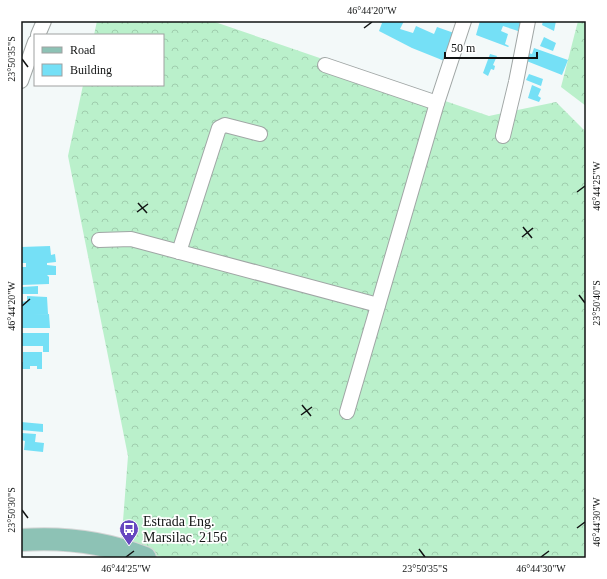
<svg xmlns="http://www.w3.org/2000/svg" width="607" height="579" viewBox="0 0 607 579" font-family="'Times New Roman',serif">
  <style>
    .forest { fill: url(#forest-crowns) }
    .building { fill: #75e0f6 }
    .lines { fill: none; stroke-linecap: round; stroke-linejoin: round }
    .minor-casing { stroke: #a0a6a5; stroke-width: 16 }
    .primary-casing { stroke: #d4d5d5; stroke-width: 24 }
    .minor { stroke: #fff; stroke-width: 14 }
    .primary { stroke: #8dc2b5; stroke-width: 22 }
    .ticks { fill: none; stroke: #111313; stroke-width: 1.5 }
    .labels { text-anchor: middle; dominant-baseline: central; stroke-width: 3.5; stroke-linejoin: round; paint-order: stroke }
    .poi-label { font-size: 14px; fill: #111313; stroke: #fff; text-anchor: start }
    .neatline { fill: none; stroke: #111313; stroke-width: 1.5 }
    .ticks-label { font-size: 10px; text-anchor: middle; fill: #111313 }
  </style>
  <defs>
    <pattern id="forest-crowns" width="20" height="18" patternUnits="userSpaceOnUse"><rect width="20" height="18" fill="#baf0cb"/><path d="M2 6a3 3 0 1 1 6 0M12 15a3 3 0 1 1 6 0" fill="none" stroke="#9fcdad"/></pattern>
  </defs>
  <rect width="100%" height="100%" fill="#f3f9f9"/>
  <g class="forest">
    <path d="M97,21h115l277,95 67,-14 30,30v371l-2,55h-418l-45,-11 7,-91 -60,-300 15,-71h80v-50h-69z"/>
    <path d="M578,21h8v85l-25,-19z"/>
  </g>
  <g class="building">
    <path d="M376,21h28l-4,8 13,4 3,-7 18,8 3,-7 17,6 -7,29 -35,-14 -33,-17 3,-8z"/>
    <path d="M480,21h41l-3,10 -15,-5 -2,5 7,3 -3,10 4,2 -1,1 -32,-12z"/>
    <path d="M543,21h13l-2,10 -12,-6z"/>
    <path d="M544,37l12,6 -3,8 -13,-5z"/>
    <path d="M534,48l34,12 -6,15 -38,-15 1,-8 7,2z"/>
    <path d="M490,54l7,2 -4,9 2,1 -1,4 -3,-1 -3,7 -5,-3z"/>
    <path d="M529,74l14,5 -2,7 -15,-6z"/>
    <path d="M532,85l9,4 -3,7 3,2 -2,4 -11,-4z"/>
    <path d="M50,246l1,9 4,-1 1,8 -9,1v2l9,1v9h-9l2,2v7l-28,1v-18h5v-4h-5v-16z"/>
    <path d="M38,286v8h-16v-7z"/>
    <path d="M27,296l20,1 1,17 -15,1 16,-1 1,14h-29v-26l6,-1z"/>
    <path d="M22,333h27v19h-6v-6h-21z"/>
    <path d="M23,352h19v17h-5v-3h-7v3h-9v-7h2z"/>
    <path d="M21,422l22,2v8l-22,-2z"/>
    <path d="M21,433l15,1 -1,8 9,1 -1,9 -19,-2 1,-9 -4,-1z"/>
  </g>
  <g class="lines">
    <defs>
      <g id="minor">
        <path d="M38,35l6,-14"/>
        <path d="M325,65l112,38"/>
        <path d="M21,81l14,-39"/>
        <path d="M503,136l13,-54 12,-61"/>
        <path d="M99,240l32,-1 247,66"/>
        <path d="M179,252l40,-124 6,-3 35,9"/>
        <path d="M347,412l90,-309 27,-82"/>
      </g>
      <path id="primary" d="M21,540c42,-3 84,2 124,18"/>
    </defs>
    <use href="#minor" class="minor-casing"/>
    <use href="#primary" class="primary-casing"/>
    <use href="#minor" class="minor"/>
    <use href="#primary" class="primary"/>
  </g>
  <path class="ticks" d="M364,28l8,-6M22,59l6,8M577,192l8,-6M138,203l9,10M137,212l11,-8M523,227l9,11M522,237l11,-9M579,295l6,8M22,306l8,-7M302,405l9,11M301,415l11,-8M22,510l6,8M577,528l8,-6M419,549l6,8M126,557l8,-6M541,557l8,-6"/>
  <defs>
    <symbol id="bus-pin" viewBox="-11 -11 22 30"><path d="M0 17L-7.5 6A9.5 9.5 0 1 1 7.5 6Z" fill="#6546bf" stroke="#fff"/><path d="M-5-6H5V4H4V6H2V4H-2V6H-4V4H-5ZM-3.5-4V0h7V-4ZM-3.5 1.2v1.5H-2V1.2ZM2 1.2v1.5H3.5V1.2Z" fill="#fff"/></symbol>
  </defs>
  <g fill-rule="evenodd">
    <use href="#bus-pin" x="118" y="518" width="22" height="30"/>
  </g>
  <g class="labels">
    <g class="poi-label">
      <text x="143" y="521">Estrada Eng.<tspan x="143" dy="16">Marsilac, 2156</tspan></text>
    </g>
  </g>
  <rect width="607" height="579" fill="none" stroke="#ffffff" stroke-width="44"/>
  <rect x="34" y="34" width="130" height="52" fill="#ffffff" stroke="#a0a1a1"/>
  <rect x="42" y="47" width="20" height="6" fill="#8dc2b5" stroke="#a0a1a1"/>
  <text x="70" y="54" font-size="12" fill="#111313">Road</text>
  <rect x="42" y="64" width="20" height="12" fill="#75e0f6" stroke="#a0a1a1"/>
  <text x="70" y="74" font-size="12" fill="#111313">Building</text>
  <path d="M445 52v6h92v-6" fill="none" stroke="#111313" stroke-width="2"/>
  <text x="451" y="52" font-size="12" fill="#111313" stroke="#ffffff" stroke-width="3" paint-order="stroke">50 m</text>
  <rect x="22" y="22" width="563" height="535" class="neatline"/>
  <g class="ticks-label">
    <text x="372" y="14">46°44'20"W</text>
    <text transform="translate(11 59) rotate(-90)" y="4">23°50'35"S</text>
    <text transform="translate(596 186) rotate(-90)" y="4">46°44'25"W</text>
    <text transform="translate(596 303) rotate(-90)" y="4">23°50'40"S</text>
    <text transform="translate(11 306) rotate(-90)" y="4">46°44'20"W</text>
    <text transform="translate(11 510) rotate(-90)" y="4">23°50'30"S</text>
    <text transform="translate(596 522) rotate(-90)" y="4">46°44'30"W</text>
    <text x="126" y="572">46°44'25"W</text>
    <text x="425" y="572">23°50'35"S</text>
    <text x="541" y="572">46°44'30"W</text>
  </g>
</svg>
